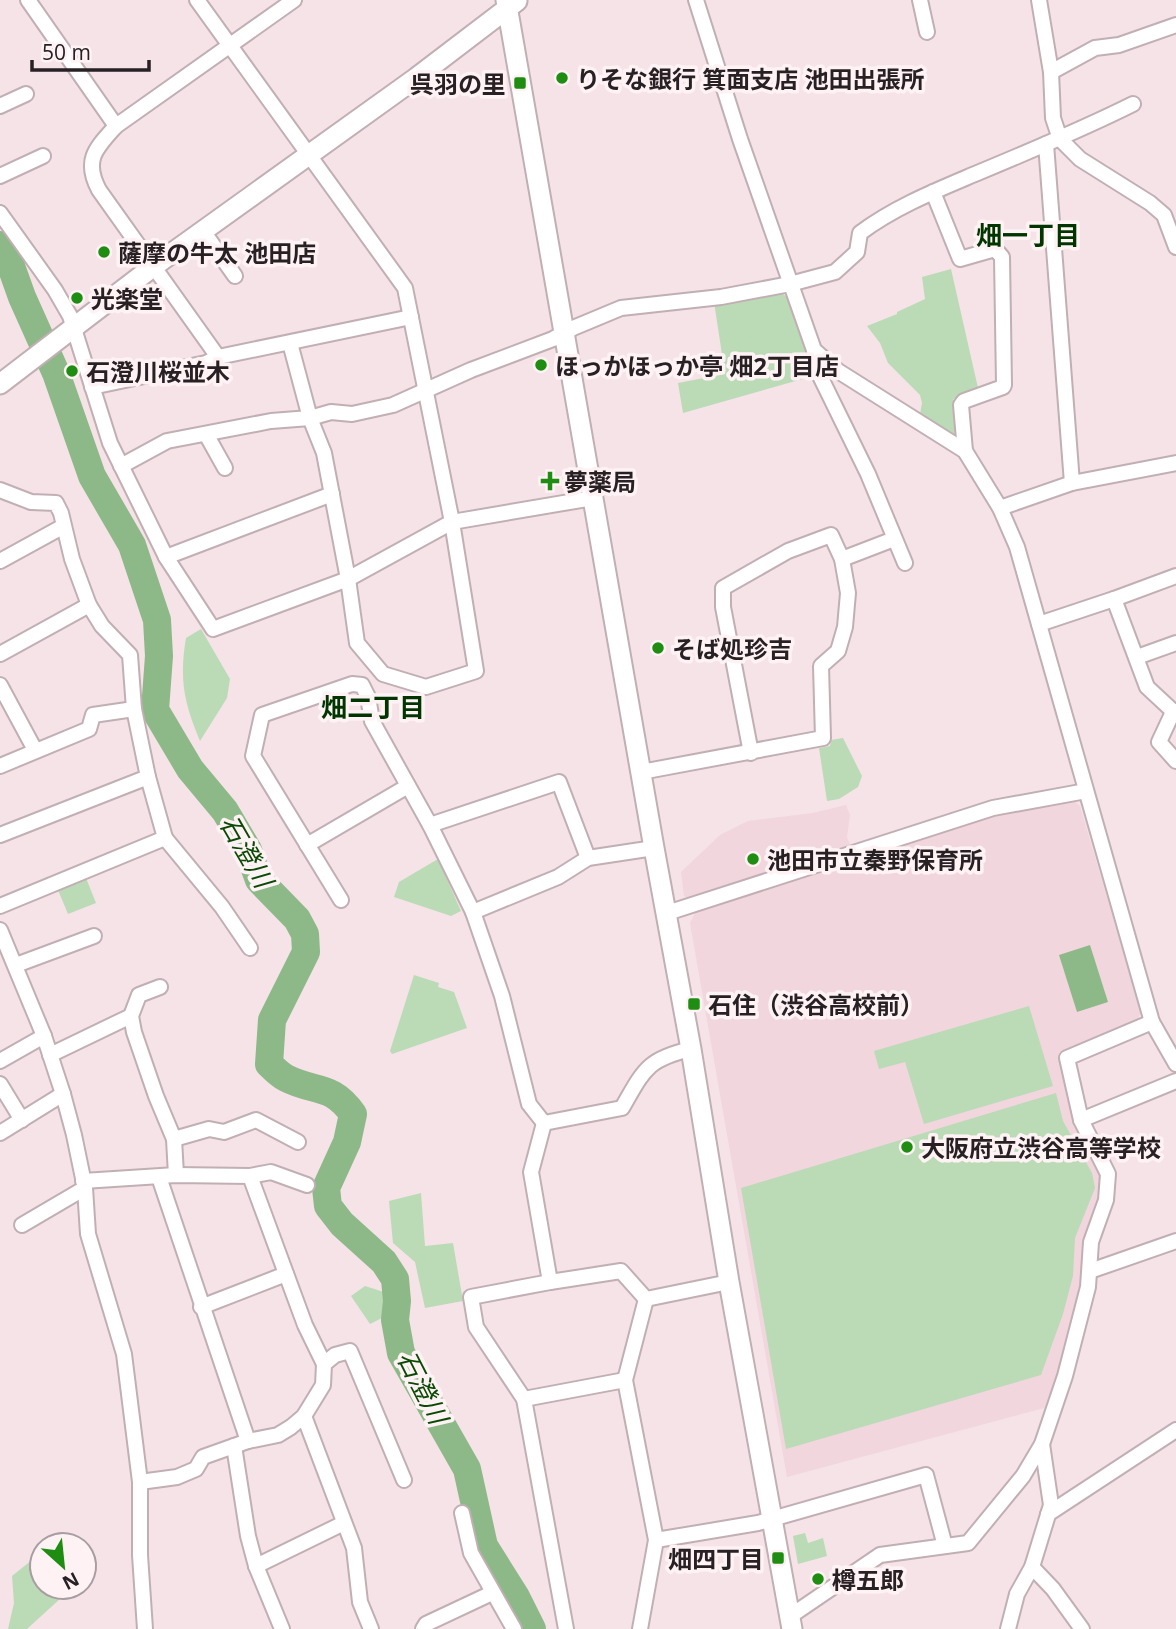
<svg xmlns="http://www.w3.org/2000/svg" width="1176" height="1629" viewBox="0 0 1176 1629" font-family="'Open Sans','Noto Sans JP',sans-serif">
  <style>
    .built { fill: #f1d6de }
    .green { fill: #badbb6 }
    .water { fill: #8db988 }
    .lines { fill: none; stroke-linecap: round; stroke-linejoin: round }
    .river { stroke: #8db988; stroke-width: 28 }
    .street-casing { stroke: #c1afb4; stroke-width: 18 }
    .secondary-casing { stroke: #c1afb4; stroke-width: 23 }
    .street { stroke: #fff; stroke-width: 14 }
    .secondary { stroke: #fff; stroke-width: 19 }
    .poi-dot { fill: #1e8d11; stroke: #fef2f5; stroke-width: 2.5 }
    .labels { text-anchor: middle; dominant-baseline: central; stroke-width: 7; stroke-linejoin: round; paint-order: stroke }
    .poi-label { font-size: 24px; font-weight: bold; fill: #282123; stroke: #fef2f5; text-anchor: start }
    .neighbourhood-label { font-size: 26px; font-weight: bold; fill: #003500; stroke: #fef2f5 }
    .water-label { font-size: 26px; font-style: italic; fill: #0b4a05; stroke: #fef2f5 }
  </style>
  <rect width="100%" height="100%" fill="#f5e3e8"/>
  <g class="built">
    <path d="M1073,800l7,6 61,206 -3,7 -79,34 13,66 28,57 -2,19 -14,44 -2,36 -24,99 -14,34 -257,69 -97,-554 6,-12 298,-95z"/>
    <path d="M846,805l4,10 -3,22 3,8 -161,54 -5,-3 -3,-24 39,-37 28,-14 65,-8z"/>
  </g>
  <g class="green">
    <path d="M951,269l27,119 -25,11 7,30 -6,5 -34,-20 2,-11 -2,-8 -32,-32 -8,-20 -13,-17 30,-12v-2l28,-13 -3,-22z"/>
    <path d="M780,292l10,7 23,77 -130,37 -5,-30 47,-9 -11,-72z"/>
    <path d="M201,629l29,50 -3,19 -27,43c-16,-38 -21,-62 -14,-103z"/>
    <path d="M843,738l19,38 -4,11 -19,12 -12,2 -8,-53 11,-2 1,-6z"/>
    <path d="M438,859l23,52 -10,5 -57,-19 5,-15z"/>
    <path d="M86,878l10,25 -28,11 -10,-24z"/>
    <path d="M414,975l25,8 -1,4 16,5 13,36 -75,26 -2,-3z"/>
    <path d="M1029,1006l24,80 -129,38 -19,-62 -26,7 -5,-18z"/>
    <path d="M1056,1093l7,28 29,52 3,15 -20,50 -2,38 -10,38 -22,61 -255,74 -45,-261z"/>
    <path d="M421,1193l4,53 28,-3 10,58 -38,7 -10,-46 -22,-19 -4,-42z"/>
    <path d="M365,1286l22,7 3,21 -20,10 -19,-28z"/>
    <path d="M805,1533l3,10 15,-5 4,18 -29,8 -5,-28z"/>
    <path d="M42,1552v35h31l-46,42h-19l6,-26 -2,-27z"/>
  </g>
  <path class="water" d="M1090,945l18,57 -31,10 -18,-57z"/>
  <g class="lines">
    <path class="river" d="M0,245l7,10 15,42 34,76 36,103 40,69 25,75 2,36 -4,54 35,59 35,42 23,39 11,30 38,39 8,15 1,18 -34,68 -3,44c5,5 11,11 17,14 29,15 45,5 67,36l-6,28 -21,46 2,18 14,18 42,38 11,17 2,22 -2,19 6,33 66,116 17,77 32,51 16,32"/>
    <defs>
      <g id="street">
        <path d="M28,0l88,126"/>
        <path d="M197,0l208,288 47,234 24,149 -50,16 -43,-13 -26,-31 -9,-64 -24,-126 -14,-35 -20,-75"/>
        <path d="M696,0l44,139 74,211 24,21 127,80 35,57 17,39 135,475 24,42"/>
        <path d="M920,0l7,32"/>
        <path d="M1039,0l12,72 2,46 7,21 20,20 70,44 14,12 12,32"/>
        <path d="M1051,72l44,-24 24,-3 57,-20"/>
        <path d="M0,106l26,-12"/>
        <path d="M1046,144l26,339"/>
        <path d="M0,176l43,-20"/>
        <path d="M933,192l27,67 35,-10 7,8 2,128 -1,2 -39,14 -3,4 4,46"/>
        <path d="M0,213l55,77 15,26 40,127 56,114 47,72 135,-50 104,-57 141,-24"/>
        <path d="M203,231l32,45"/>
        <path d="M814,350l5,24 49,100 37,89"/>
        <path d="M218,357l-119,-167c-16,-30 -3,-42 17,-64l178,-126"/>
        <path d="M92,387l114,-24 12,-6 193,-40"/>
        <path d="M206,434l19,34"/>
        <path d="M121,466l46,-25 104,-20 39,-3 21,-6 21,2 41,-9 78,-35 82,-31 20,-11 48,-20 100,-11 69,-13 45,-12 22,-20 3,-19c35,-26 75,-42 115,-59 53,-22 106,-44 158,-70"/>
        <path d="M0,490l31,12 25,1 5,10 11,46 17,46 13,21 28,29 4,54"/>
        <path d="M1000,508l72,-25 104,-20"/>
        <path d="M166,557l166,-63"/>
        <path d="M842,559l52,-20"/>
        <path d="M0,561l62,-34"/>
        <path d="M1114,599l33,88 29,27"/>
        <path d="M1039,624l75,-25 62,-23"/>
        <path d="M0,654l89,-49"/>
        <path d="M1137,657l39,-14"/>
        <path d="M0,685l35,65"/>
        <path d="M1176,711l-3,1 -14,30 17,19"/>
        <path d="M0,766l89,-37 4,-14 41,-6 14,68 17,61 -165,68"/>
        <path d="M641,772l182,-34 -2,-72 17,-15 7,-24 3,-34 -6,-34 -11,-24 -43,16 -65,37v19l28,146"/>
        <path d="M430,825l129,-43 29,76"/>
        <path d="M0,835l148,-58"/>
        <path d="M165,838l57,69 28,41"/>
        <path d="M307,845l101,-59"/>
        <path d="M341,900l-88,-144 9,-41 90,-31 10,1 6,12 4,24 58,104 43,87 29,84 27,108 15,19"/>
        <path d="M473,912l85,-35 30,-19 66,-10"/>
        <path d="M667,913l326,-105 93,-17"/>
        <path d="M0,930l44,106 19,58 11,41 11,53 3,46 36,120 16,128v73l5,74"/>
        <path d="M16,965l78,-29"/>
        <path d="M160,987l-21,8 -8,21 3,16 22,64 18,43 2,36"/>
        <path d="M50,1055l81,-39"/>
        <path d="M0,1061l44,-25"/>
        <path d="M0,1084l22,36"/>
        <path d="M1081,1120l95,-39"/>
        <path d="M0,1133l63,-39"/>
        <path d="M174,1139l35,-10 15,3 32,-12 42,22"/>
        <path d="M250,1176l21,-4 36,13"/>
        <path d="M159,1177l89,264"/>
        <path d="M83,1181l93,-6 74,1 55,149 19,39"/>
        <path d="M22,1225l63,-37"/>
        <path d="M1090,1271l86,-30"/>
        <path d="M550,1282l71,-11 25,28 83,-17"/>
        <path d="M201,1307l85,-33"/>
        <path d="M524,1399l101,-19"/>
        <path d="M304,1416l50,132 6,54 11,27"/>
        <path d="M234,1446l14,90 8,30 26,63"/>
        <path d="M140,1482l37,-5 19,-8 7,-12 45,-16 30,-6 13,-8 13,-11 19,-31 1,-21 11,-9 15,-4 54,129"/>
        <path d="M462,1513l9,40 43,76"/>
        <path d="M1048,1514l128,-84"/>
        <path d="M656,1540l102,-17 168,-48 19,71"/>
        <path d="M256,1566l88,-43"/>
        <path d="M1032,1567l21,22 29,40"/>
        <path d="M789,1617l91,-62 88,-12 55,-67 19,-32 23,-68 23,-89 3,-45 15,-42 2,-26 -27,-54 -14,-62 85,-36"/>
        <path d="M423,1629l3,-5 66,-31"/>
        <path d="M566,1629l-42,-230 -48,-72 -5,-30 79,-15 -19,-110 13,-49 78,-15c22,-38 25,-49 69,-59"/>
        <path d="M640,1629l16,-89 -31,-160 21,-81"/>
        <path d="M1008,1629l9,-35 15,-27 19,-62 -9,-61"/>
      </g>
      <g id="secondary">
        <path d="M506,0l148,848 37,201 38,233 63,347"/>
        <path d="M0,384l154,-118 262,-188 101,-77"/>
      </g>
    </defs>
    <use href="#street" class="street-casing"/>
    <use href="#secondary" class="secondary-casing"/>
    <use href="#street" class="street"/>
    <use href="#secondary" class="secondary"/>
  </g>
  <g class="poi-dot">
    <circle cx="562" cy="78" r="7"/>
    <rect x="513" y="76" width="14" height="14" rx="3.5"/>
    <circle cx="104" cy="252" r="7"/>
    <circle cx="77" cy="298" r="7"/>
    <circle cx="541" cy="365" r="7"/>
    <circle cx="72" cy="371" r="7"/>
    <path d="M546.5 470.5h7v7h7v7h-7v7h-7v-7h-7v-7h7z"/>
    <circle cx="658" cy="648" r="7"/>
    <circle cx="753" cy="859" r="7"/>
    <rect x="687" y="997" width="14" height="14" rx="3.5"/>
    <circle cx="907" cy="1147" r="7"/>
    <rect x="771" y="1551" width="14" height="14" rx="3.5"/>
    <circle cx="818" cy="1579" r="7"/>
  </g>
  <g class="labels">
    <g class="poi-label">
      <text x="576" y="78">りそな銀行 箕面支店 池田出張所</text>
      <text x="506" y="83" text-anchor="end">呉羽の里</text>
      <text x="118" y="252">薩摩の牛太 池田店</text>
      <text x="91" y="298">光楽堂</text>
      <text x="555" y="365">ほっかほっか亭 畑2丁目店</text>
      <text x="86" y="371">石澄川桜並木</text>
      <text x="564" y="481">夢薬局</text>
      <text x="672" y="648">そば処珍吉</text>
      <text x="767" y="859">池田市立秦野保育所</text>
      <text x="708" y="1004">石住（渋谷高校前）</text>
      <text x="921" y="1147">大阪府立渋谷高等学校</text>
      <text x="764" y="1558" text-anchor="end">畑四丁目</text>
      <text x="832" y="1579">樽五郎</text>
    </g>
    <g class="neighbourhood-label">
      <text x="1028" y="235">畑一丁目</text>
      <text x="373" y="707">畑二丁目</text>
    </g>
    <g class="water-label">
      <text transform="translate(247 851) rotate(60)">石澄川</text>
      <text transform="translate(423 1387) rotate(63)">石澄川</text>
    </g>
  </g>
  <g transform="translate(63 1566) rotate(153)"><circle r="33" fill="#fef2f5" stroke="#a89ea1" stroke-width="2"/>
  <path d="M0-5L12 26L0 18L-12 26Z" fill="#1e8d11"/>
  <text y="-10" font-size="19" font-weight="bold" text-anchor="middle" fill="#282123">N</text>
  </g>
  <path d="M32 60v10h117v-10" fill="none" stroke="#282123" stroke-width="3.5"/>
  <text x="42" y="60" font-size="21" fill="#282123" stroke="#fef2f5" stroke-width="5" paint-order="stroke">50 m</text>
</svg>
